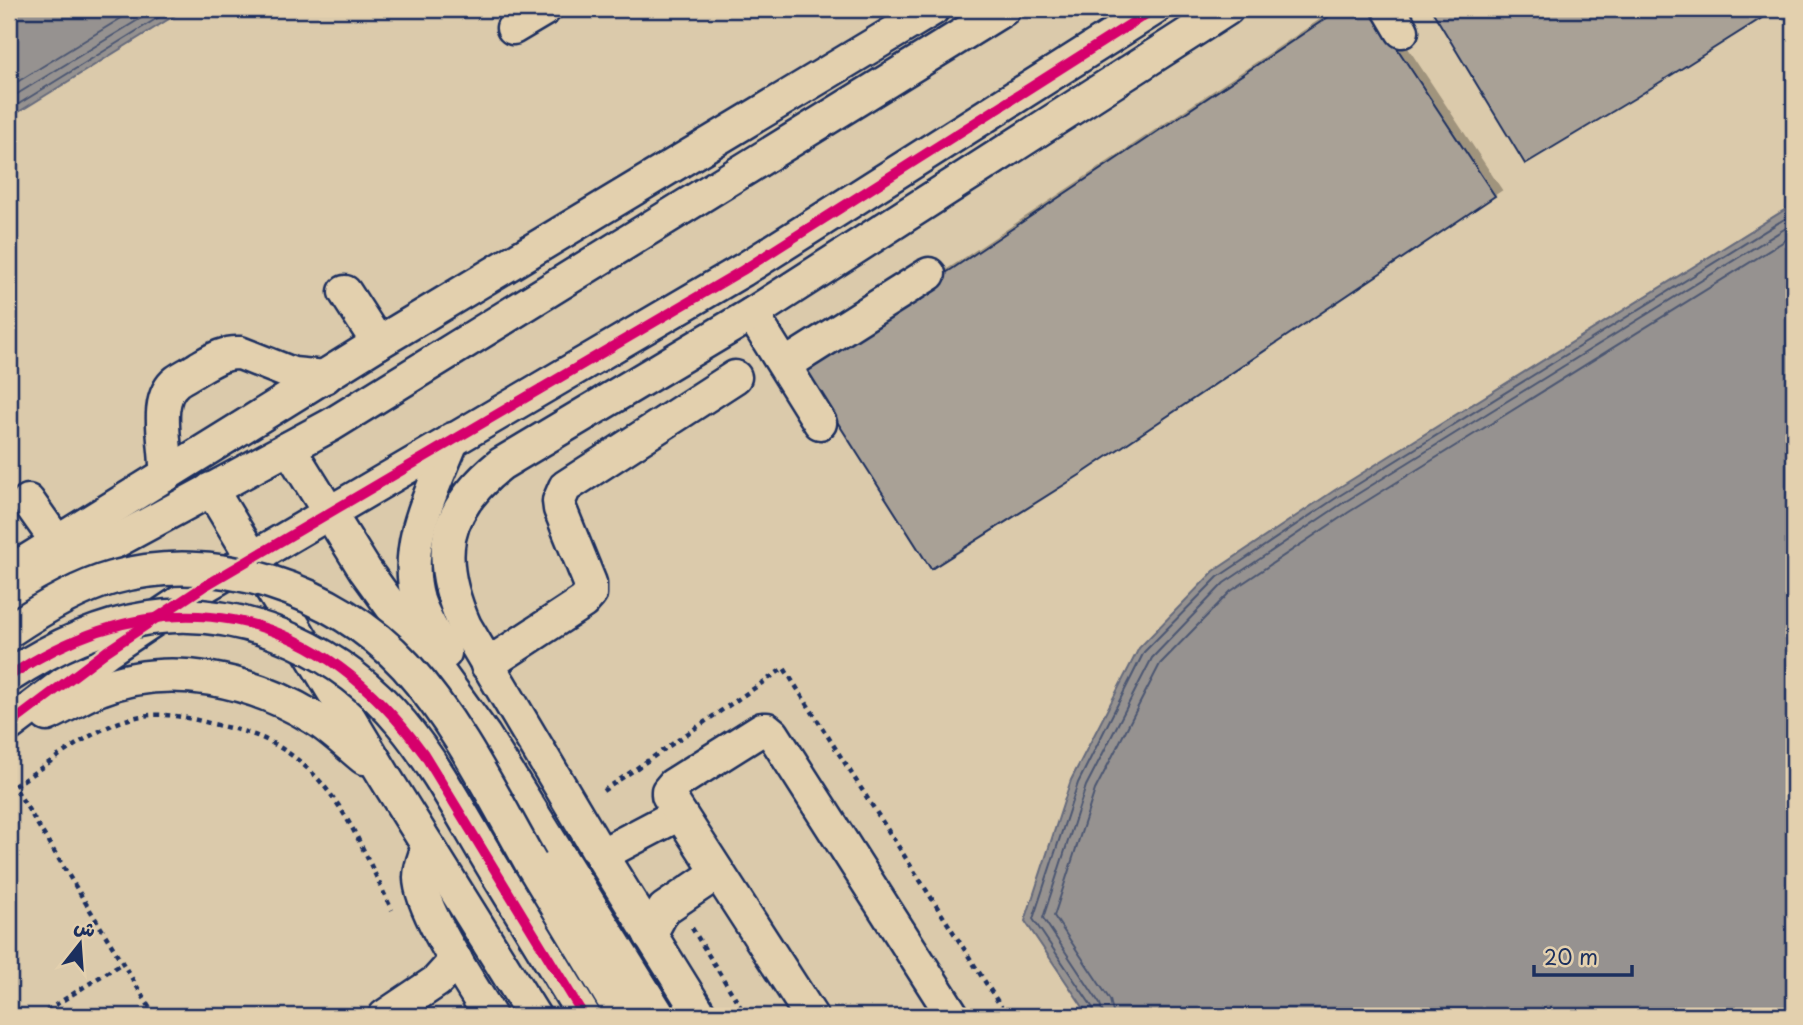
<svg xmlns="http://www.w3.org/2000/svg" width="1803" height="1025" viewBox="0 0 1803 1025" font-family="'Playpen Sans','Playpen Sans Arabic',sans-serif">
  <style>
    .water { fill: #969290; stroke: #656a7c; stroke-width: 2 }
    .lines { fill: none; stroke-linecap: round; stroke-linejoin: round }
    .shore { stroke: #4c5772; stroke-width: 2 }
    .building { fill: #a9a196; stroke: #1b2f5e; stroke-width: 2; filter: url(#shadow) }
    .minor-casing { stroke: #1b2f5e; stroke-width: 37 }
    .path { stroke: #1b2f5e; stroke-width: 4.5; stroke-dasharray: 5 5; stroke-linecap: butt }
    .minor { stroke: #e3d0ae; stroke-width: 32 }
    .minor-bridge-casing { stroke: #1b2f5e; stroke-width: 37; stroke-linecap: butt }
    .minor-bridge { stroke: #e3d0ae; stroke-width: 32 }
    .cycleway-casing { stroke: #e3d0ae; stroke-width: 15 }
    .cycleway { stroke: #d6006c; stroke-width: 10 }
  </style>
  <defs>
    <filter id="shadow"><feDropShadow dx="6" dy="-6" stdDeviation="0" flood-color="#0004"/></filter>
  </defs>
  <rect width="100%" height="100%" fill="#dbcaab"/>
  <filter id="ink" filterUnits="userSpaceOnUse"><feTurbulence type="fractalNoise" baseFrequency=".0143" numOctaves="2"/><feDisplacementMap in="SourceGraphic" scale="14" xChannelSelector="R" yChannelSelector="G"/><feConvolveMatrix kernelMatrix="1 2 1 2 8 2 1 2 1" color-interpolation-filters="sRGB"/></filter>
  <g filter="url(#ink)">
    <g class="water">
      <path d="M9,9h176l-176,109z"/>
      <path d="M1794,204v812h-705l-64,-95 46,-141 68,-132 75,-77 121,-81z"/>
    </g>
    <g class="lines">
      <g class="shore">
        <path d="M9,87l127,-78"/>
        <path d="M9,99l147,-90"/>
        <path d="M9,110l163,-101"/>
        <path d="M1095,1016l-2,-8 -60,-89 45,-136 66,-131 74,-75 121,-81 455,-283"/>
        <path d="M1104,1016l-4,-12 -57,-86 43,-132 66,-128 72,-75 119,-80 451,-280"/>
        <path d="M1114,1016l-4,-16 -56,-84 41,-126 65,-126 71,-73 118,-79 445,-277"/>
      </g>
    </g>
    <g class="building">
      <path d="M1340,9h31l124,187 -412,277 -152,96 -130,-204 151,-96z"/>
      <path d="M1431,9h345l-141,89 -110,66z"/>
    </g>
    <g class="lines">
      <defs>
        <g id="minor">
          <path d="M1389,9l13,22"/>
          <path d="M513,28l32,-19"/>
          <path d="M345,292l33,51"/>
          <path d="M752,314l68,109"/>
          <path d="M785,365l144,-91"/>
          <path d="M289,448l76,122 119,165 175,281"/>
          <path d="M166,475c2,-28 -14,-75 11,-94 7,-5 16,-9 23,-14 14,-8 25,-15 40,-14l53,21 32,3"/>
          <path d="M211,489l174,288 149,239"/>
          <path d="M28,501l29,41"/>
          <path d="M9,572l369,-229 555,-334"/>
          <path d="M9,603l43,-27 279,-151 673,-416"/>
          <path d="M445,653c-9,-17 -21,-34 -27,-53 -16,-56 15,-110 35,-161"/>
          <path d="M487,665l96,-63 7,-8v-11l-30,-74 -1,-8 6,-14 170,-110"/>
          <path d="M47,715c18,-8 34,-19 53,-26 70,-28 152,-9 214,29 18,11 34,27 50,40"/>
          <path d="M9,725l98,-74 96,-64 540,-317 411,-261"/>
          <path d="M428,846c-3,10 -8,21 -8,31 -1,31 53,111 70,139"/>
          <path d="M601,855l78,-41"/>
          <path d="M531,863l92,153"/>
          <path d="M496,872l88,144"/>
          <path d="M650,935l14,-26 53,-36"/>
          <path d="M385,1016l52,-35 19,-21"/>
          <path d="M701,1016l-100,-161 -136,-229c-30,-68 -24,-114 36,-162l251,-150 475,-305"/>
          <path d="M811,1016l-143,-221v-4l5,-6 89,-56h5l6,5 180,282"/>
        </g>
      </defs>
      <use href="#minor" class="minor-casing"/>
      <g class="path">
        <path d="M603,791l181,-123 223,348"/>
        <path d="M692,928l54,88"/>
        <path d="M38,1016l84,-53"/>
        <path d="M155,1016l-141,-230c35,-22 76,-56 115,-67 28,-9 57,-2 84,5 21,5 42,9 61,20 65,36 87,103 118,166"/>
      </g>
      <use href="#minor" class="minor"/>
      <defs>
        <g id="minor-bridge">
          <path d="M9,631c31,-21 67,-43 103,-53 103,-29 223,11 294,88 52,58 87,130 125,197"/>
          <path d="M9,676c91,-60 182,-82 285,-35 42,19 79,48 108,83 37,45 64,99 94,148"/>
        </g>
      </defs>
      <use href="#minor-bridge" class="minor-bridge-casing"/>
      <use href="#minor-bridge" class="minor-bridge"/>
      <defs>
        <g id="cycleway">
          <path d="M9,676c157,-103 305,-72 415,78l160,262"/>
          <path d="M9,725l98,-74 96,-64 540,-317 411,-261"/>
        </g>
      </defs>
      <use href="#cycleway" class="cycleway-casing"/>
      <use href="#cycleway" class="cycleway"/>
    </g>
  </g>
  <rect width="1803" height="1025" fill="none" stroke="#e3d0ae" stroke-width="35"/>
  <rect x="18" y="18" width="1768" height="990" fill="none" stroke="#1b2f5e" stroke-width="2.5" filter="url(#ink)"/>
  <g transform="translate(80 944) rotate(17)" stroke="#e3d0ae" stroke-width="5" paint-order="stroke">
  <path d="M0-5L12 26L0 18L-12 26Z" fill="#1b2f5e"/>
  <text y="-10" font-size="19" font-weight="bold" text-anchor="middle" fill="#1b2f5e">ش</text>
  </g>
  <path d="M1534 965v10h98v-10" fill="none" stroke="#1b2f5e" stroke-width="3.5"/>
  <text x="1544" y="965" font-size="21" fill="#1b2f5e" stroke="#e3d0ae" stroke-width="5" paint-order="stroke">20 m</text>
</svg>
